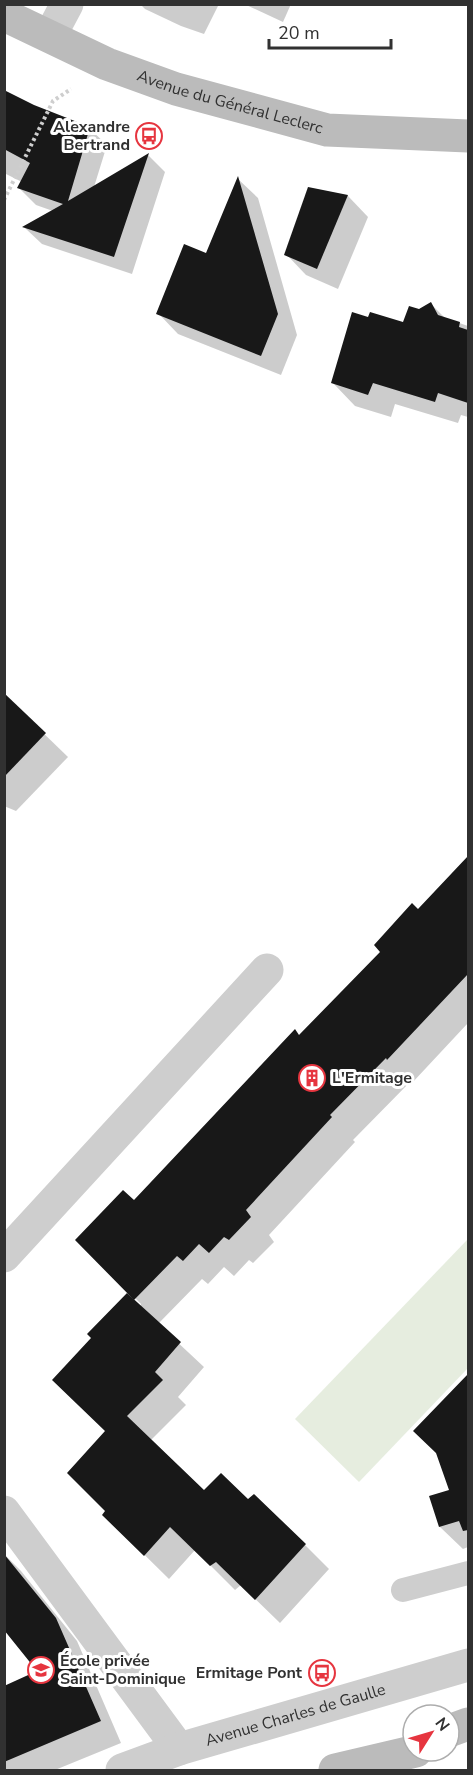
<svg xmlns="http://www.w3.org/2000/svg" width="473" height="1775" viewBox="0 0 473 1775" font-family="'Nunito Sans',sans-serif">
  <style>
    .green { fill: #e6eddf }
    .shadow { fill: #0003 }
    .building { fill: #181818 }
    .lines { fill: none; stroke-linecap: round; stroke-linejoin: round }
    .path { stroke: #cecece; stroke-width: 4; stroke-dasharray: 3 3; stroke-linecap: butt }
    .lane { stroke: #cecece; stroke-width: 24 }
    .street { stroke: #cecece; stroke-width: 33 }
    .secondary { stroke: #bbb; stroke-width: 33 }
    .labels { text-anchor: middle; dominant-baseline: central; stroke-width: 6; stroke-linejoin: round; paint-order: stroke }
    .street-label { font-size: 16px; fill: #313131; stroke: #fff }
    .poi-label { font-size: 16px; font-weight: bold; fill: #313131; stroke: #fff; text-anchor: end }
  </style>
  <rect width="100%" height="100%" fill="#fff"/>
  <path class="green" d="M468,1239v129l-109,114 -64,-63z"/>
  <g class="shadow">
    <path d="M140,4h79l-15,30 -23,-8 -36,-17z"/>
    <path d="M244,4h47l-8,18z"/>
    <path d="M4,92l30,14 55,22 18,17 -13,42 54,-32 17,17 -33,102 -90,-30 -17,-16 28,-17 -17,-6 -17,-17 3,-6 -18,-9z"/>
    <path d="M238,179l20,19 39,137 -16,40 -103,-41 -20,-21 49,-58z"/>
    <path d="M309,188l39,8 20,21 -30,72 -32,-14 -20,-21z"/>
    <path d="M431,304l14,14 23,8v91l-7,-2 -3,8 -63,-19 -4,13 -36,-11 -22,-23 86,-72z"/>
    <path d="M4,695l64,62 -52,54 -12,-5z"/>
    <path d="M458,869l10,11v143l-56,60 -1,-2 -58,59 2,2 -86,93 5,7 -21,21 -4,-3 -15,16 -10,-9 -16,17 -6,-5 -44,45 46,43 -26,30 8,8 -35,35 53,52 44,9 57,44 24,24 -49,54 -39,-38 -6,5 -40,-40 -26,29 -65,-64 3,-4v-79l34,-128 -64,-64 57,-38 248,-250z"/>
    <path d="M468,1376v171l-5,2 -23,-22 -9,-30 20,-6 -13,-37 -23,-23z"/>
    <path d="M4,1554l17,17 56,70 44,102 -66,27h-51v-83l35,-15 -35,-44z"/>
  </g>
  <g class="building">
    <path d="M4,90l30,15 56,22 -22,74 81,-48 -35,104 -92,-30 41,-23 -46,-16 13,-25 -26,-14z"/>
    <path d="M238,176l40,138 -17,42 -105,-42 28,-70 22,9z"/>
    <path d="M308,187l40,8 -31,74 -33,-14z"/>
    <path d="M431,302l7,13 22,7 -1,5 9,3v73l-30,-10 -3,9 -62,-19 -5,12 -37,-12 21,-71 16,5 2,-5 33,10 6,-16 10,3z"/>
    <path d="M4,693l42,40 -42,44z"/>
    <path d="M468,856v118l-81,86 -1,-2 -56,57 2,2 -86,93 5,7 -22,23 -5,-3 -15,16 -10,-9 -16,17 -6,-5 -43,44 -59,-60 48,-50 11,10 161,-171 4,6 81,-83 -6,-7 38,-42 6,6z"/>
    <path d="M127,1293l54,49 -26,30 8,8 -36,36 77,74 17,-17 27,26 6,-5 52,50 -51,56 -39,-38 -6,4 -40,-39 -26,29 -42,-41 3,-4 -38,-38 38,-42 -53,-51 39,-42 -4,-4z"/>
    <path d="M468,1374v156l-5,1 -4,-10 -20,6 -10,-31 20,-6 -13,-37 -23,-22z"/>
    <path d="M4,1554l52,64 45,103 -97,41v-76l33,-15 -33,-41z"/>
  </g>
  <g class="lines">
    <path class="path" d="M4,200l49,-99 18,-12"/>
    <path class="lane" d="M403,1590l65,-17"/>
    <g class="street">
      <path d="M50,36l17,-32"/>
      <path d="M4,1256l263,-286"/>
      <path d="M4,1512l175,237"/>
      <path id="s1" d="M122,1770l57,-21 289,-84"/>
    </g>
    <g class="secondary">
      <path id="s2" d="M4,15l103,49 69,25 151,41 141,6"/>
      <path d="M449,1731l19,-7"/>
      <path d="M335,1770l81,-19"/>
    </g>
  </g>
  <defs>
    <symbol id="bus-ring" viewBox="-11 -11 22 22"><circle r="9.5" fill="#fff" stroke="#e6353f" stroke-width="1.5"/><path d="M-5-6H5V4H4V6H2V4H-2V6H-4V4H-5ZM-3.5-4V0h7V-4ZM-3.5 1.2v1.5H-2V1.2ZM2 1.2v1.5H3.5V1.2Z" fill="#e6353f"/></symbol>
    <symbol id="building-ring" viewBox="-11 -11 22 22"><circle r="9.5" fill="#fff" stroke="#e6353f" stroke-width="1.5"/><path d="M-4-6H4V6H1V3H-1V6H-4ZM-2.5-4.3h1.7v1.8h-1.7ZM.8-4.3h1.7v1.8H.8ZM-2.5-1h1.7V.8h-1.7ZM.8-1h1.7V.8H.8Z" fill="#e6353f"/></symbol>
    <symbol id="school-ring" viewBox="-11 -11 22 22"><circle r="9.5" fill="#fff" stroke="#e6353f" stroke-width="1.5"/><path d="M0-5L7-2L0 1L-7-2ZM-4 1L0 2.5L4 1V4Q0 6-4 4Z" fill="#e6353f"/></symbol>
  </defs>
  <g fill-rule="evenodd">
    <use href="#bus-ring" x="134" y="121" width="30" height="30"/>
    <use href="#building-ring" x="297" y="1063" width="30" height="30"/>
    <use href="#school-ring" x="26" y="1655" width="30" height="30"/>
    <use href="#bus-ring" x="307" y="1658" width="30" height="30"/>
  </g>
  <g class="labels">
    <g class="street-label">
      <text stroke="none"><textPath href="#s2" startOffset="243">Avenue du Général Leclerc</textPath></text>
      <text stroke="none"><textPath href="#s1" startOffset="182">Avenue Charles de Gaulle</textPath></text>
    </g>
    <g class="poi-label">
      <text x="130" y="127">Alexandre<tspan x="130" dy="18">Bertrand</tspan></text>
      <text x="332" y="1078" text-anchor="start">L'Ermitage</text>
      <text x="60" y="1661" text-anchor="start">École privée<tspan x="60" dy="18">Saint-Dominique</tspan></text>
      <text x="302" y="1673">Ermitage Pont</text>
    </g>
  </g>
  <rect width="473" height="1775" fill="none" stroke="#313131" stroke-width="12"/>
  <g transform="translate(431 1733) rotate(53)"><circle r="28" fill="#ffffff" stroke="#adadad" stroke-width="1.5"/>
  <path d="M0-4.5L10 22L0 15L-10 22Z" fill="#e6353f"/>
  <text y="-9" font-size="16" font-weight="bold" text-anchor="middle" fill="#313131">N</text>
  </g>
  <path d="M269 39v9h122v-9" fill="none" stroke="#313131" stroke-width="3"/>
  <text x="278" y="39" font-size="18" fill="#313131" stroke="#ffffff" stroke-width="4.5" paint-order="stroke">20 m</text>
</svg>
